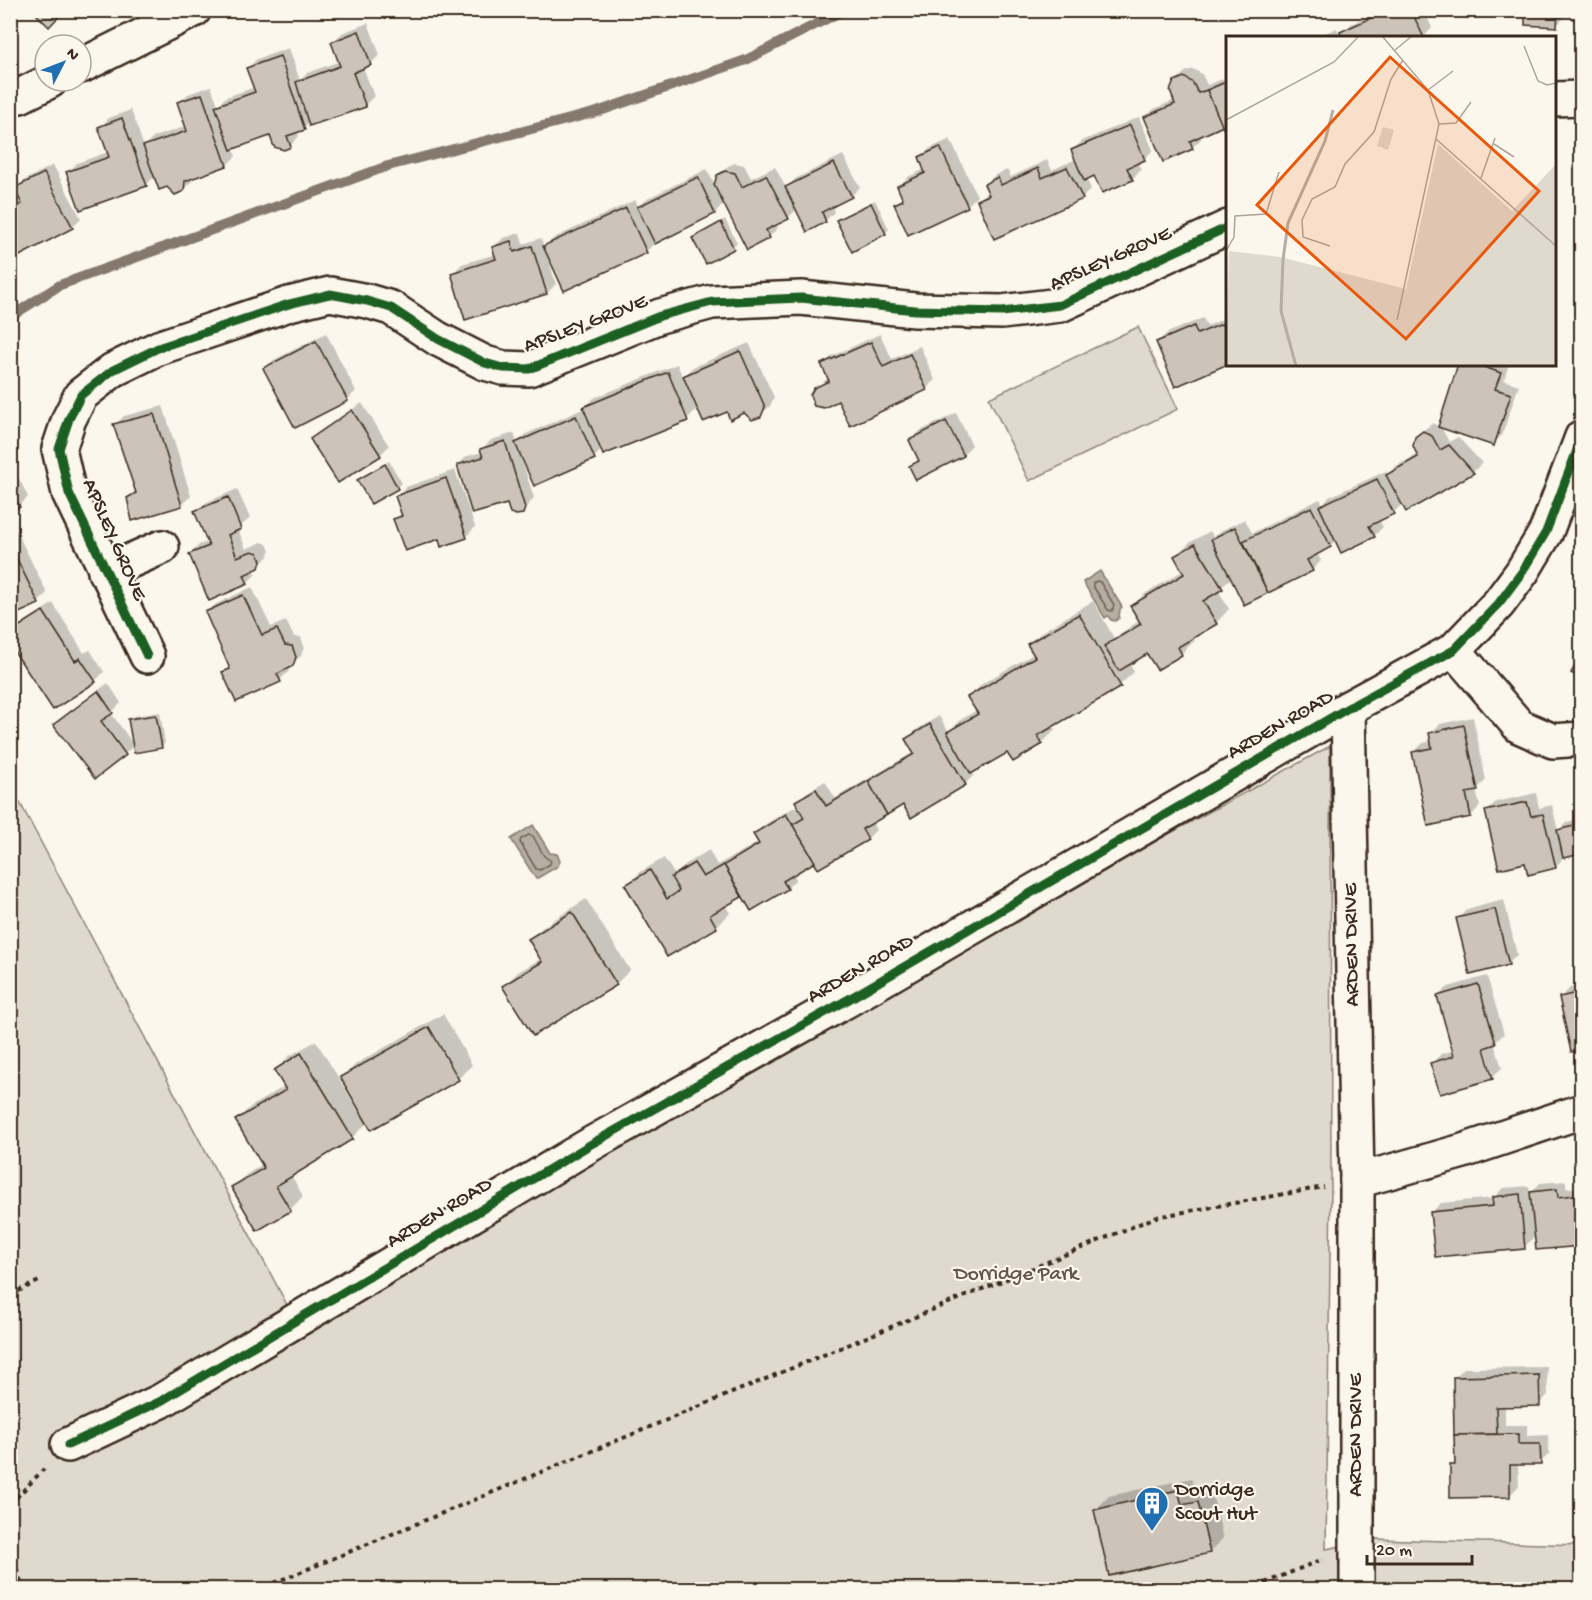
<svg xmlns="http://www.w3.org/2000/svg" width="1592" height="1600" viewBox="0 0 1592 1600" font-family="'Gochi Hand',sans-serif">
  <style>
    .green { fill: #dfd9ce; stroke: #8d8276; stroke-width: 1.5 }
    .water { fill: #b6aea2; stroke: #85796d; stroke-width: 1.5 }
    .shadow { fill: #0003; fill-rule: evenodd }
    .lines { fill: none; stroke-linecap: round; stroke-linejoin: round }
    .shore { stroke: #6c5f53; stroke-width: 1.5 }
    .stream { stroke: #85796d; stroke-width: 10 }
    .building { fill: #ccc4b9; stroke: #3b2a1e; stroke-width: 1.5 }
    .minor-casing { stroke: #3b2a1e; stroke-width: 38 }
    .path { stroke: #3b2a1e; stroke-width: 4; stroke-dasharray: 4.5 4.5; stroke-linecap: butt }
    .minor { stroke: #fbf7ec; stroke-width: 33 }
    .cycleway-casing { stroke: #fbf7ec; stroke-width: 13 }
    .cycleway { stroke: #1b5e20; stroke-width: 9 }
    .labels { text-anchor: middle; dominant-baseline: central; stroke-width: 4.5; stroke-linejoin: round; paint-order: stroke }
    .street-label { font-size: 21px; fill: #3b2a1e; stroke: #fbf7ec }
    .park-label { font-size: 21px; fill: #64564a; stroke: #fbf7ec }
    .poi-label { font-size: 21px; fill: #3b2a1e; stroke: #fbf7ec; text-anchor: start }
    .inset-river { fill: none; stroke: #b6aea2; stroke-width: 3 }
    .inset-road { fill: none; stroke: #aea59a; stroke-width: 1.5 }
    .view { fill: #e8590c; fill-opacity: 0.15; stroke: #e8590c; stroke-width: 3 }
    .inset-edge { fill: none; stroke: #3b2a1e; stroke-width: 3 }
  </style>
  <rect width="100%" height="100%" fill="#fbf7ec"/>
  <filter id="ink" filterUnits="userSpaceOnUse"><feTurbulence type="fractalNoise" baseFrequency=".0167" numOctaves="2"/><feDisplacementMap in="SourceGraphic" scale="12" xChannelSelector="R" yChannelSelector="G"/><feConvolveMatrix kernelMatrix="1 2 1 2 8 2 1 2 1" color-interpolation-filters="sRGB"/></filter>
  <g filter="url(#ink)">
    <g class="green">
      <path d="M1138,327l40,82 -149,72 -40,-83z"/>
      <path d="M1330,746l1,441 -5,362 50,-10 205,6v44h-1570l-1,-805 274,515 17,35 554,-329z"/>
    </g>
    <g class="water">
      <path d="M1100,571l22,36 -2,2 -1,9 -4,3 -4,-1 -3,-4 -3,2 -22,-36z"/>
      <path d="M533,825l17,28 7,1 3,7 -2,5 -22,13 -25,-40z"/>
    </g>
    <g class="shadow">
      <path d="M1380,10h44l8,18 -9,10h-109l23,-10 3,7 11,-11z"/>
      <path d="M1527,10h39v6l-9,9z"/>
      <path d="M368,23l12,32 -10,9 -7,3 11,29 -9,9 -57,19 -11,7 2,5 -9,10 -19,-12 -38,14 3,8 -9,9 -34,12 -1,4 -9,9 -28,-14 -9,9 -78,-12 9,-10 31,-11 -8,-25 9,-9 22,-8 13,37 10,-10 33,-11 -8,-23 9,-9 23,-8 7,19 8,-8 29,-10 -7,-19 9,-9 32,-11 11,33 7,-8 33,-12 -7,-19 9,-9z"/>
      <path d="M1193,69l9,5 5,11 21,-8v57l-5,-10 -23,11 1,4 -9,9 -47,-30 9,-9 21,-9v-18l10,-10z"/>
      <path d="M1139,117l14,33 -9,9 -7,3 4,8 -9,9 -37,-5 -9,4 5,11 -9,9 -103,2 9,-9 -3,-6 10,-10 12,-5 4,7 36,-17 5,10 24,-11 -3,-9 9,-9z"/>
      <path d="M950,139l27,57 -9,9 -59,28 -13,-28 7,-8 -4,-11 9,-9 17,-8 -5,-11 9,-9z"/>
      <path d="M843,155l17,32 -9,9 -19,9 2,7 -9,9 -28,-12 -9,9 -12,5 2,5 -9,9 -21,11 -23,-45 -10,10 -60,29 -9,10 -98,6 8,26 -9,9 -94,-20 9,-9 34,-10 -2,-7 9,-9 17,-5 3,11 18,-6 3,9 10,-9 81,-38 4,7 9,-9 59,-29 8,17 3,-10 10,-10 7,-3 9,2 7,13 24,-11 11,21 9,-9z"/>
      <path d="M53,165l28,53 -9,9 -62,32v-52l12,-6 -6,-12 9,-9z"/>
      <path d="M875,200l14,29 -4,4 -47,-12 4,-5z"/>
      <path d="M725,219l12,24 -31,19 -12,-24z"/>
      <path d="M1228,317v46l-70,-21 9,-9 36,-15 4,8z"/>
      <path d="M326,333l30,58 -9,9 -82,-31 9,-9z"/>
      <path d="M880,334l12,25 28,-13 15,34 -9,9 -87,10 -23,-10 13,-12 -6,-12 9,-9z"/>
      <path d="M749,343l25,54 -4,9 -10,9 -16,-3 -46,-4 -11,11 -85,31 -8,7 -59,27 -12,-27h-2l13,41 -12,14 -64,-47 9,-9 15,-4v-3l9,-9 23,-7 3,10 9,-9 59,-26 9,-10 83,-34 6,14 10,-11z"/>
      <path d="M1460,364h49l-5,16 15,5 -17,50 -9,9 -52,-17 8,15 9,-5 24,26 -9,9 -66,38 -4,-7 -10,10 -14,7 4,7 -9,9 -38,4 -6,6 -13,7 4,8 -9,9 -67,33 -13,-26 -14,13 11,19 -13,14 -23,14 2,3 -14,14 -33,-2 -19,11 5,9 -14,13 -67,40 2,5 -13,13 -35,8 -35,21 2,3 -9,9 -61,19 -32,19 4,8 -9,9 -52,21 -22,13 3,6 -9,9 -44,6 -18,11 5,8 -14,14 -48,28 -41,-69 13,-14 24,-14 11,17 11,-11 23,-14 8,15 42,-23 -4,-8 9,-9 32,-19 6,11 3,-2 -8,-13 9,-9 19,-12 10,17 79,-46 -7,-12 9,-10 23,-14 10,16 13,-13 15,-9 -8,-13 14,-14 52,-30 -6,-9 14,-13 50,-30 21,37 26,-18 -8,-14 14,-13 38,-23 -8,-13 13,-14 21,-12 4,7 8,-8 23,-11 7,14 68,-34 3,5 6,-7 57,-26 2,3 8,-8 23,-12 -3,-16 10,-10 7,-5 6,4z"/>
      <path d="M362,403l27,43 -9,9 -68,-16 9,-9z"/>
      <path d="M163,406l28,90 -9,9 -54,-7 8,-8 -21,-65 9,-9z"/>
      <path d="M956,413l16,32 -9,10 -52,12 8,-9 -8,-18 9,-9z"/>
      <path d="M10,460l18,37 -9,9 -9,4z"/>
      <path d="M389,461l13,22 -31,19 -12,-22z"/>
      <path d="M455,470l20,57 -9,10h-26l-45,-18 8,-7 -6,-16 9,-9z"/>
      <path d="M237,489l13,29 -12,11 8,20 16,-7 5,2 3,7 -2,6 -14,12 2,5 -9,9 -57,-29 9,-9 9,-3 -12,-30 9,-9z"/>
      <path d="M10,518l37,75 -9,10 -28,13z"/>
      <path d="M252,587l19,40 15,-6 8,16h7l3,10 -3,9 -14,11 2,4 -9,9 -56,-7 7,-7 -24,-53 9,-9z"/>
      <path d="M53,603l31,50 6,-3 14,22 -9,9 -85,-48z"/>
      <path d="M108,683l13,20 -10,10 23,32 -9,9 -70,-29 9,-9z"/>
      <path d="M160,712l5,31 -4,4 -31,-27 4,-4z"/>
      <path d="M1473,717l13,63 -10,10 4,16 -9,10 -57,-64 9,-9 9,-2 -1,-7 9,-10z"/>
      <path d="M1536,793l3,15 13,-3 6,26 9,-9 15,-4v34l-18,5 -8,10 -30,-6 -39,-50 9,-9z"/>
      <path d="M586,899l44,71 -14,14 -112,2 14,-14 24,-14 -12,-19 14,-13z"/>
      <path d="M1504,900l13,55 -9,9 -50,-45 9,-10z"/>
      <path d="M1487,976l17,58 -10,9 8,25 -10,9 -60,-14 9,-9 13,-4 -16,-54 10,-9zM1483,1040l10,34h-3l-10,-33z"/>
      <path d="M1582,986v62l-21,-51 9,-9z"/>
      <path d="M443,1014l29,51 -14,14 -87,49 -3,-6 -16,16 -61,37 12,21 -13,14 -57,-22 14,-14 16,-10 -26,-44 13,-13 35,-21 -9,-16 13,-14 27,-15 42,69 2,-1 -18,-31 14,-14z"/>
      <path d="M1566,1181v7l16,-1v57l-46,-8 -12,11 -92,-35 9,-9 52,-5 10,-10 26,-2 1,8 10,-11z"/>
      <path d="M1547,1367l1,28 -9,9 -34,1v20h22v11l21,-1 1,19 -9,9 -22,1 1,22 -9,9 -59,-29 5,-5 -1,-84 9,-9z"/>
      <path d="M1192,1478l4,14 15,-3 12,49 -14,14 -114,-42 14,-14z"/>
    </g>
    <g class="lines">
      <g class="shore">
        <path d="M1097,581l3,1 14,23 -2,6 -4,-1 -15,-24v-3z"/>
        <path d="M529,835l4,1 11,20 7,5 -1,3 -10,6 -4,-1 -16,-27 1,-3z"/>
      </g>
      <path class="stream" d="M10,317l50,-32 328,-119 209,-54 149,-52 98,-50"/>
    </g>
    <g class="building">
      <path d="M32,10h33l-16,17z"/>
      <path d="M1388,10h23l13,28h-82l-2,-6z"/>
      <path d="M1525,10h33l-1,17 -32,-2z"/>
      <path d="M359,31l12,34 -18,8 13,34 -57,19 -13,-44 44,-16 -9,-24z"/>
      <path d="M280,56l25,74 -18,6 4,11 -7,3 -10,-3 -4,-11 -39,14 -16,-44 40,-14 -9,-24z"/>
      <path d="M1184,77l9,6 5,10 9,-3 16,36 -33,15 3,8 -30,13 -19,-45 31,-13 -5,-13 4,-10z"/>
      <path d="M1228,81v55l-1,1 -20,-47z"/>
      <path d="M202,94l25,72 -42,15 -1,10 -9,4 -8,-8 -8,3 -16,-44 44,-15 -10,-29z"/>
      <path d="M122,118l25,68 -67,24 -14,-38 43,-15 -11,-30z"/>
      <path d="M1130,125l15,35 -18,8 6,12 -31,13 -8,-17 -10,5 -13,-31z"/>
      <path d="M940,147l28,60 -60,28 -14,-31 9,-4 -6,-14 28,-13 -6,-16z"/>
      <path d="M834,163l18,34 -30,15 4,10 -19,10 -22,-45z"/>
      <path d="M1067,167l16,32 -89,40 -17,-39 12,-5 -5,-11 14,-7 3,8 37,-17 4,10z"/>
      <path d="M725,171l10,2 7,14 24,-12 23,44 -23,11 4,8 -23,12 -33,-65 3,-10z"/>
      <path d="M44,173l29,55 -63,33v-51l12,-6 -8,-16z"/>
      <path d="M698,177l17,37 -60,30 -18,-37z"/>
      <path d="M871,203l15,31 -34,18 -16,-32z"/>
      <path d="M626,208l21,45 -83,38 -21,-45z"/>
      <path d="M721,222l13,27 -28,15 -14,-26z"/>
      <path d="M511,241l3,11 18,-6 15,48 -82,26 -14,-47 45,-14 -4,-12z"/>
      <path d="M1222,324l6,13v27l-53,23 -19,-45 38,-16 3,8z"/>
      <path d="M316,341l32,60 -53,27 -32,-60z"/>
      <path d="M871,342l12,25 27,-13 17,36 -77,36 -12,-25 -14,7 -10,-2 -4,-11 4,-7 15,-7 -8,-17z"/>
      <path d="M740,351l25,56 -4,10 -9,3 -8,-7 -14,7 -3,-8 -24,10 -20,-46z"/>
      <path d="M1458,364h18l25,9 -6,16 16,5 -17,52 -56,-19z"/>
      <path d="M668,372l20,49 -85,34 -20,-48z"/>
      <path d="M352,410l29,46 -43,27 -28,-44z"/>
      <path d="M154,414l28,92 -50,15 -5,-23 9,-5 -23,-69z"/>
      <path d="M576,416l19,43 -61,27 -19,-43z"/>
      <path d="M946,421l18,35 -48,24 -7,-14 10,-5 -10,-21z"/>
      <path d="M1423,431l9,5 8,14 9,-5 25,28 -68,39 -20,-37 32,-18 -5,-11 2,-9z"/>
      <path d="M505,441l20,67 -2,6 -7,1 -6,-2 -3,-9 -35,10 -15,-49 26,-8 -3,-8z"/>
      <path d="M385,464l13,25 -27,15 -14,-24z"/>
      <path d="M446,478l21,60 -26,9 -2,-8 -34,12 -12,-32 9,-3 -7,-20z"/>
      <path d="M1377,479l17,35 -25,12 6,11 -34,16 -22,-47z"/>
      <path d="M10,487l10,20 -10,5z"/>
      <path d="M228,497l13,32 -13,6 9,22 15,-6 6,2 3,8 -2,7 -15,7 4,9 -39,17 -20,-47 20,-8 -15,-35z"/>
      <path d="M1311,507l20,40 -24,13 6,11 -45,22 -25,-52z"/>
      <path d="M1235,527l33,66 -24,12 -33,-66z"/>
      <path d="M1195,544l28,45 -20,12 14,23 -39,23 4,8 -25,15 -10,-16 -28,17 -15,-25 37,-22 -11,-18 54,-32 -10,-18z"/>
      <path d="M10,545l29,59 -29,13z"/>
      <path d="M243,595l19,40 15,-6 8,16 7,1 4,11 -3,9 -16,8 4,8 -45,20 -14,-30 8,-3 -25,-57z"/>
      <path d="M43,611l32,50 5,-3 16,24 -43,28 -43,-65v-13z"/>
      <path d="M1079,614l42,73 -84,49 6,8 -30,18 -6,-9 -36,21 -24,-42 31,-18 -11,-17 68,-40 -8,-13z"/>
      <path d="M1582,654v25l-11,-6z"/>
      <path d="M98,691l15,22 -12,8 25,34 -31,24 -42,-54z"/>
      <path d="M156,715l6,33 -28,5 -6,-34z"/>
      <path d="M930,724l36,61 -55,33 -8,-13 -16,10 -19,-34 46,-27 -9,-15z"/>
      <path d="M1464,725l14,66 -12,2 5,24 -43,9 -16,-74 20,-4 -3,-15z"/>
      <path d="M868,781l19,34 -25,14 6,11 -50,29 -26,-44 12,-7 -9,-17 21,-12 10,17z"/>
      <path d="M1527,802l4,14 12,-2 13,54 -28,7 -3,-12 -26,6 -14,-58z"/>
      <path d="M786,814l29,48 -32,19 5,8 -37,22 -27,-46 35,-21 -6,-10z"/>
      <path d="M1582,824v30l-19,4 -6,-28z"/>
      <path d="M694,863l9,14 21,-12 18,32 -32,18 7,13 -50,29 -42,-72 25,-15 17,29 12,-8 -8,-14z"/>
      <path d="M1495,909l14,56 -39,10 -14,-57z"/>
      <path d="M572,912l45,73 -84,51 -31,-50 40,-24 -14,-23z"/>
      <path d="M1478,984l18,60 -12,4 9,31 -53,15 -10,-31 24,-7 -17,-60z"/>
      <path d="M1582,992v58l-11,2 -12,-55z"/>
      <path d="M429,1027l30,53 -88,50 -31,-53z"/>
      <path d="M301,1053l52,86 -77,47 15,25 -34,20 -26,-44 33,-19 -29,-48 51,-30 -12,-20z"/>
      <path d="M1557,1189l1,8 24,-3v52l-46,4 -6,-58z"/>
      <path d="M1520,1194l5,55 -90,8 -5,-45 63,-6 -1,-9z"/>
      <path d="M1539,1375l1,31 -44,1 1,27 -43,1 -1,-58z"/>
      <path d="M1518,1434v10h22l1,21h-31v32l-60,1v-33h5l-1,-30z"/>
      <path d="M1178,1490l4,15 16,-3 12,51 -101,23 -15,-66z"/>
    </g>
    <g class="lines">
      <defs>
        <g id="minor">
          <path d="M81,66l113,-56"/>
          <path d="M10,97l10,-1 30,-15"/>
          <path d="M1554,99l28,-1"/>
          <path d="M105,572l57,-25"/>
          <path d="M1454,650l65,76 34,15 29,-2"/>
          <path d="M147,656l-78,-163 -10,-44 10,-30 12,-24 32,-25 45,-22 131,-44 41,-10 37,7 24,7 47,31 47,24 18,5 26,1 131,-53 52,-14 89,-4 114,12 87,2 58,-7 168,-78"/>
          <path d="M1348,708l9,473v409"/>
          <path d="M1357,1181l106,-30 119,-40"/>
          <path d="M68,1445l93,-44 432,-258 256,-144 499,-291 106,-58 45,-47 23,-31 24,-40 36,-95"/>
        </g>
      </defs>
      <use href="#minor" class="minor-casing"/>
      <g class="path">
        <path d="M10,1295l29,-14"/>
        <path d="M10,1504l34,-35"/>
        <path d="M10,1543l13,47"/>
        <path d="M257,1590l899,-373 168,-30"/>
        <path d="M1248,1590l75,-31"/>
      </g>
      <use href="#minor" class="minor"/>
      <defs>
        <g id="cycleway">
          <path d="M147,656l-78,-163 -10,-44 10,-30 12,-24 32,-25 45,-22 131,-44 41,-10 37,7 24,7 47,31 47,24 18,5 26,1 131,-53 52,-14 89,-4 114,12 87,2 58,-7 168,-78"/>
          <path d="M68,1445l93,-44 432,-258 256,-144 499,-291 106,-58 45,-47 23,-31 24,-40 36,-95"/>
        </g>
      </defs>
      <use href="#cycleway" class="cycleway-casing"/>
      <use href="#cycleway" class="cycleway"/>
    </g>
  </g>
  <defs>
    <symbol id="building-pin" viewBox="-11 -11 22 30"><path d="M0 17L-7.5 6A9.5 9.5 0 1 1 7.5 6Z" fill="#1f6fb2" stroke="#fbf7ec"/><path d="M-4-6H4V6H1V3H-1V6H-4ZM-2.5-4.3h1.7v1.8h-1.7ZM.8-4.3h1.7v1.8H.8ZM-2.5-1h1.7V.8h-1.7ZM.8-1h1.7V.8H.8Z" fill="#fff"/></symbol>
  </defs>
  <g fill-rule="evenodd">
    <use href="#building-pin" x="1133" y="1484" width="38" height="52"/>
  </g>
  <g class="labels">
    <g class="street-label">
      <text transform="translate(1111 260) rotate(-24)">APSLEY GROVE</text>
      <text transform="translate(586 325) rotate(-21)">APSLEY GROVE</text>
      <text transform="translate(113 540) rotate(66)">APSLEY GROVE</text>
      <text transform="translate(1281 726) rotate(-30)">ARDEN ROAD</text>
      <text transform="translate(1353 945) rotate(-91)">ARDEN DRIVE</text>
      <text transform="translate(861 970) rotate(-30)">ARDEN ROAD</text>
      <text transform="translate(440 1214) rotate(-31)">ARDEN ROAD</text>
      <text transform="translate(1357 1435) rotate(-90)">ARDEN DRIVE</text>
    </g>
    <g class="park-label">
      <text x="1016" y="1275">Dorridge Park</text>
    </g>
    <g class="poi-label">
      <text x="1175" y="1491">Dorridge<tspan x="1175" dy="24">Scout Hut</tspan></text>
    </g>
  </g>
  <g transform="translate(1226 36)">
    <rect width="330" height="330" fill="#fbf7ec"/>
    <path d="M157,91l11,3 -6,20 -11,-4zM212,108l74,67 44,-47v202h-330l3,-115 51,6 126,32z" fill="#dfd9ce"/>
    <path class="inset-river" d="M70,330l-15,-55 2,-51 5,-37 37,-82 8,-31"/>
    <path class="inset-road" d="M156,0l46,54 11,34 -42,196M298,10l14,35 9,4 9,-2M169,14l17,-14M202,54l25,-19M0,84l108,-58 25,-26M213,88l17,-1 15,-21M210,103l120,107M268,108l20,13M255,142l14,-40M104,210l-27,-9 -1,-17 10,-21 23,-12 10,-23 29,-32 17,-53 12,-19M0,215l8,-14 1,-21 31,-2 13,-42"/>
    <path class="view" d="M164,21l149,134 -133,148 -149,-134z"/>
    <rect width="330" height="330" class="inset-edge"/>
  </g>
  <rect width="1592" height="1600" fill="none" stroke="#fbf7ec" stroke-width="36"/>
  <rect x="18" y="18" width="1556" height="1564" fill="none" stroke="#3b2a1e" stroke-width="2" filter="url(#ink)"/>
  <g transform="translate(63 63) rotate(48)"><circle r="28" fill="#fbf7ec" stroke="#aea59a" stroke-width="1.5"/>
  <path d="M0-4.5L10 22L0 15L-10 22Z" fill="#1f6fb2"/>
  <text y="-9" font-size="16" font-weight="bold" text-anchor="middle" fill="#3b2a1e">N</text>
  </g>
  <path d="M1367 1555v9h105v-9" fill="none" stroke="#3b2a1e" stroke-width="3"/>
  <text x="1376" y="1555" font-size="18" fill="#3b2a1e" stroke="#fbf7ec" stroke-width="4.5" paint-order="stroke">20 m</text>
</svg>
